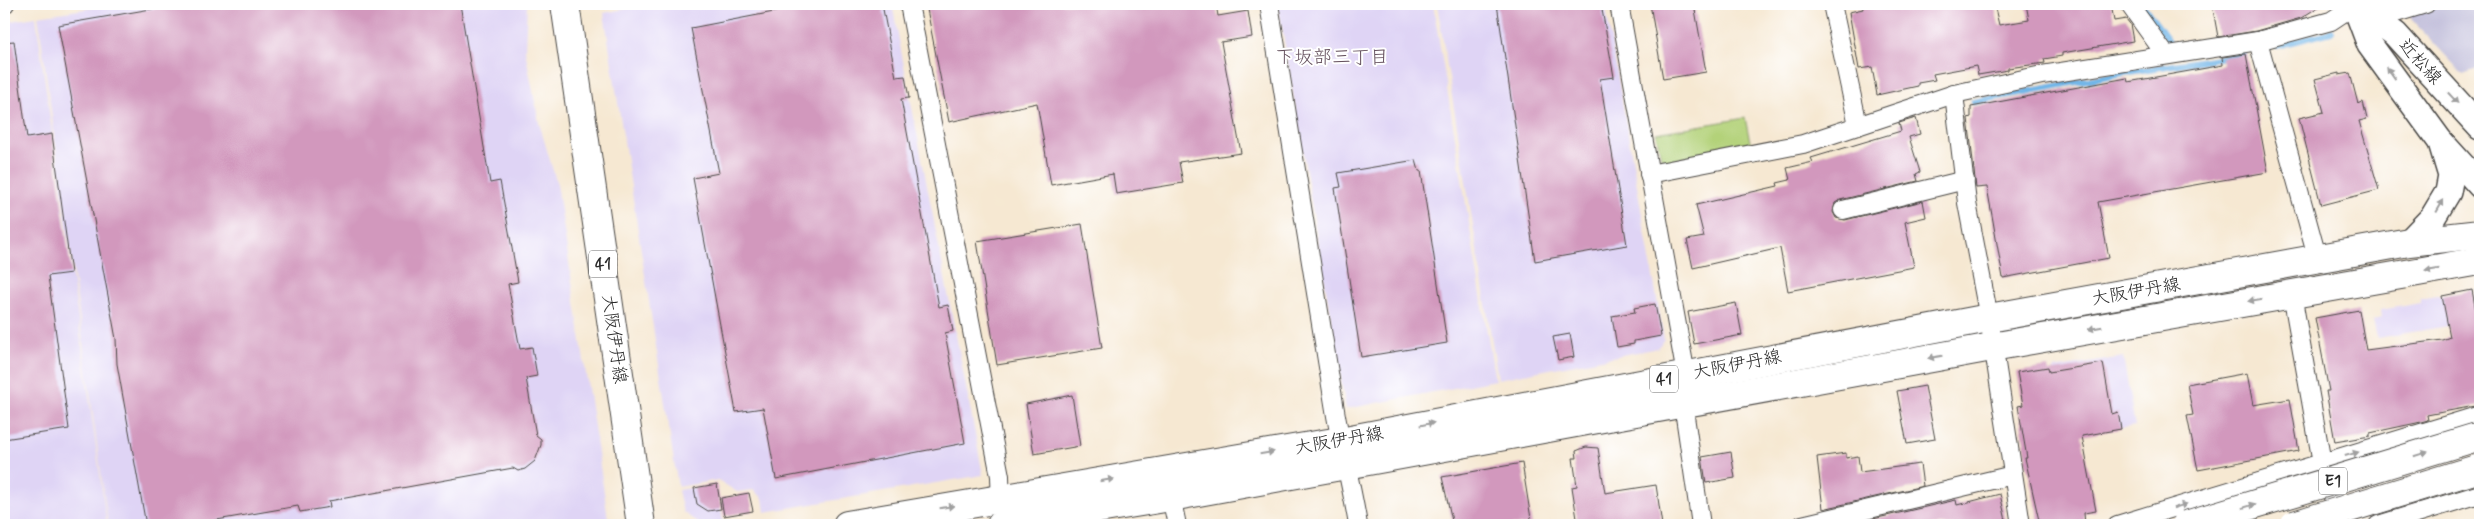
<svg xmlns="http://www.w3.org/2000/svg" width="2484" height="529" viewBox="0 0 2484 529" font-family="Mynerve,'Klee One',sans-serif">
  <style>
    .built { fill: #dfd4f5 }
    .industrial { fill: #c3c0db }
    .green { fill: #b3d279; stroke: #6f7e52 }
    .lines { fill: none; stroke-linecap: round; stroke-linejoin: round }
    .stream { stroke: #72b6e8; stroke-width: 6 }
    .building { fill: #d298bd }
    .street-casing { stroke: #494744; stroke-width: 20 }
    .secondary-casing { stroke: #494744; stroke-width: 28 }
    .primary-casing { stroke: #494744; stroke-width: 30 }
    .street { stroke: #fff; stroke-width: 18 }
    .secondary { stroke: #fff; stroke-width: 25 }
    .primary { stroke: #fff; stroke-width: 28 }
    .highway-bridge-casing { stroke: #494744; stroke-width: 30; stroke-linecap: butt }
    .highway-bridge { stroke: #fff; stroke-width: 28 }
    .oneway { fill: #a0a0a0 }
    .labels { text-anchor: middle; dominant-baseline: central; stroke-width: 4; stroke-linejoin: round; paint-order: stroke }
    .shield { fill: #fff; stroke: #6b6b6b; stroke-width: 1 }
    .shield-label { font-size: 16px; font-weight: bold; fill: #2b2b2b }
    .street-label { font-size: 18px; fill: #2b2b2b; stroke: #fff }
    .neighbourhood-label { font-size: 19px; fill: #65515e; stroke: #fff }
  </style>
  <rect width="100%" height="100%" fill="#fff"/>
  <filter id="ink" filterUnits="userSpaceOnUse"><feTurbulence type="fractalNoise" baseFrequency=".02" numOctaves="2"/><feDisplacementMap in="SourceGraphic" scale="10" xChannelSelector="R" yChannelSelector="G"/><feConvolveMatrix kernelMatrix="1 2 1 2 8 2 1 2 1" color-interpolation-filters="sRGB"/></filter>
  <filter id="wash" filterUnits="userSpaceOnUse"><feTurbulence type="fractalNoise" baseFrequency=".0096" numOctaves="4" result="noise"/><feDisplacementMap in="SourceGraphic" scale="20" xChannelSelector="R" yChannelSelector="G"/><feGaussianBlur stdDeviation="1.12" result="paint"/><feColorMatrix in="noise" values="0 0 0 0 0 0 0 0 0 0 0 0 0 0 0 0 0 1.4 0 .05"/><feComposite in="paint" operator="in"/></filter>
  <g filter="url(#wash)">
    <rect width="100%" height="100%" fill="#f6e8d2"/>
    <g class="built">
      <path d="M119,4h408l-2,46 14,73 18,61 52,341h-501l-70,-509z"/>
      <path d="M650,4h242l91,471 -218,37 -2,-14 -10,-8 -16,2 -19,-12 -40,7 -74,-474z"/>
      <path d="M1278,4h155l62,376 -149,29z"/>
      <path d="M1437,4h168l59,335 -6,9 -160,31z"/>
      <path d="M36,17l71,508h-103v-503z"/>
      <path d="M2473,290l4,26 -29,5v5l-71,12 -4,-18 9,-2 -1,-8 39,-7v-4z"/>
      <path d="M2123,357l12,69 -69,12 -12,-69z"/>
      <path d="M717,484l6,38 -22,3 -18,-13 -5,-22z"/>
    </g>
    <path class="industrial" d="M2450,4h30v64l-17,6 -52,-55 -1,-5z"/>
    <path class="green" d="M1745,118l6,28 -84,15 -6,-3 -5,-25z"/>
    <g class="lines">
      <g class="stream">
        <path d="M2142,4l27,37"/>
        <path d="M2277,46l54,-14"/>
        <path d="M1973,102l156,-30 115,-18"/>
      </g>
    </g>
    <g id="blocks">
      <g class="building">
        <path d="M180,4h280l30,179 10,-2 18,101 -10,2 12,65 12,-2 5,29 -11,2 10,57 5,4v6l-6,16 -10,8 -7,2 -5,-3 -184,33 1,6 -30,5 -2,-6 -110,19h-42l-29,-161 -1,-25 -58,-314z"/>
        <path d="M815,4h67l14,73 9,-1 4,22 -8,1 38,208 9,-2 5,26 -8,2 20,110 -189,36 -13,-71 -27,4 -43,-234 26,-5 -28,-145z"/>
        <path d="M926,4h290l2,12 30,-5 4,26 -31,5 20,111 -62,9 4,21 -67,11 -3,-20 -62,11 -14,-82 -88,19z"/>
        <path d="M1497,4h104l13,73 -14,2 27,166 -92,16z"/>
        <path d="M1650,4h44l12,68 -43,7z"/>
        <path d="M1862,4h132l5,21 30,-5 -3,-16h47l1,3 37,-3 3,17 12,-2 4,5 3,17 -71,12v3l-18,3 1,4 -37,5v2l-30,5 -2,-9 -43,8 2,6 -17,3v3l-41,9 -5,-28 -13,2 -10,-57 14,-3z"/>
        <path d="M2212,4h35v3l18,-3h58l-22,14 -45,13 -38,6z"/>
        <path d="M14,41l13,97 25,-4 19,139 -23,3 21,153 -65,10v-397z"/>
        <path d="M2246,54l22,118 -170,30 11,56 -106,20 -16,-91 -11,1 -8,-70 3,-1v-10l156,-29 1,4 95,-17 -1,-8z"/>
        <path d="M2339,73v2l11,-2 8,31 5,-2 4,17 -8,2 20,69 -58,15 -22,-87 25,-6 -9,-33z"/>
        <path d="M1916,118l4,16 -11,3 11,35 -4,2 2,7 -78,19 -5,3 -2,9 3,6 9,2 78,-19 3,16 -21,5 9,45 -126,24 -8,-43 -87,20 -6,-28 17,-3 -8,-32 82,-19 -1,-3 13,-3 -3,-12 26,-6 -2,-4 90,-27 -2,-8z"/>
        <path d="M1416,160l3,11h2l26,172 -86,14 -26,-169 6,-1 -3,-14z"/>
        <path d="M1082,224l20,124 -105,17 -20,-124z"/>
        <path d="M2472,290l8,43v72l-53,10 1,5 -7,2 -51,11v3l-35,6 -9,-51h3l-14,-73 44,-8 7,40 76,-10 8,-3 -8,-41z"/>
        <path d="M1736,303l6,32 -48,9 -6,-32z"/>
        <path d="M1655,304l6,32 -27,5v3l-17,3 -5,-31 23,-4 -1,-4z"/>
        <path d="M1570,334l4,23 -16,3 -5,-23z"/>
        <path d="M2103,363l9,51 6,-2 3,17 -39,7 14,75 -12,2 1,12h-45l-15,-67h2l-9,-52 5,-1 -6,-33 31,-5 1,5z"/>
        <path d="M2247,373l6,32 37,-6 9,52 -101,19 -11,-54 6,-1 -6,-31z"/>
        <path d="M1925,386l10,53 -28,5 -10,-53z"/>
        <path d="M1072,395l8,51 -46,8 -8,-50z"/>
        <path d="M1586,447l12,1 7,45 51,-8 6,40h-84l-6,-38 5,-1 -4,-28h4l-1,-7z"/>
        <path d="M1731,452l4,26 -29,5 -4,-26z"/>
        <path d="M1846,453v5l12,-2 2,16 60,-8 3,22 -100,23 -6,-52z"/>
        <path d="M1522,463l10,62h-79l-11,-48z"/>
        <path d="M717,484l4,25 -13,2 -11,-7 -3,-16z"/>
        <path d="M749,493l4,18 -29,5 -3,-18z"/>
        <path d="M2000,494l7,31h-160l109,-25 1,5z"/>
      </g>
    </g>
  </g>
  <g filter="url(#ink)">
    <use href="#blocks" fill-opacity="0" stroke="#494744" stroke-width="1"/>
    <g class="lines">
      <defs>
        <g id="street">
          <path d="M4,4h1"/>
          <path d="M909,4l91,472 1,31"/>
          <path d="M1269,4l67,412c7,37 16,72 22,109"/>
          <path d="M1619,4l67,371 -3,28 18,122"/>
          <path d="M1832,4l26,121"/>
          <path d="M2129,4l36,50"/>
          <path d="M2376,19l50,-15"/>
          <path d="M2258,41l60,219"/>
          <path d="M1954,94l13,109 22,115 32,207"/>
          <path d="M1649,174l154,-30 151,-50 88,-19 216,-34 73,-20 24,-16"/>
          <path d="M1843,210l122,-30"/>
          <path d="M2292,294l30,169 20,62"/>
          <path d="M1171,497l6,28"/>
          <path d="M1802,525l211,-50"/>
          <path d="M2117,525l363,-110"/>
          <path d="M2378,525l102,-31"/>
        </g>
        <g id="secondary">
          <path d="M2354,4l41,30 85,93"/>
          <path d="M2355,5l15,40 70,96 40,44"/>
          <path d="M2409,242l24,-25 15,-25 3,-16 -9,-30"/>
        </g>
        <g id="primary">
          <path d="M565,4l76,521"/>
          <path d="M847,525l493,-84 649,-123 420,-76 71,-8"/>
          <path d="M1001,525l170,-28 821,-150 488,-86"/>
        </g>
      </defs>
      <use href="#street" class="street-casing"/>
      <use href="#secondary" class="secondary-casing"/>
      <use href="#primary" class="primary-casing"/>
      <use href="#street" class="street"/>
      <use href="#secondary" class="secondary"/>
      <use href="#primary" class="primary"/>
      <defs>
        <g id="highway-bridge">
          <path d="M2186,525l294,-89"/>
          <path d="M2294,525l186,-57"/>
        </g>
      </defs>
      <use href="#highway-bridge" class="highway-bridge-casing"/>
      <use href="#highway-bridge" class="highway-bridge"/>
    </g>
    <defs><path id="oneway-solid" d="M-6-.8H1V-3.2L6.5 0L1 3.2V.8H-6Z" transform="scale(1.25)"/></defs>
    <g class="oneway">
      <use href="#oneway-solid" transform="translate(2391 73) rotate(-126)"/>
      <use href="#oneway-solid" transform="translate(2453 98) rotate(47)"/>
      <use href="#oneway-solid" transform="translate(2440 206) rotate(-60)"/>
      <use href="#oneway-solid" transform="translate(2432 270) rotate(171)"/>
      <use href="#oneway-solid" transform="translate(2255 300) rotate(170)"/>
      <use href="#oneway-solid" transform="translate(2095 328) rotate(170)"/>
      <use href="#oneway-solid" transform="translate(1935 357) rotate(170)"/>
      <use href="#oneway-solid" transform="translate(1427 424) rotate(-11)"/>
      <use href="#oneway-solid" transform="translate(1267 453) rotate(-10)"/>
      <use href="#oneway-solid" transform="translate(2352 454) rotate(-16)"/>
      <use href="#oneway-solid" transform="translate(2421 454) rotate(-17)"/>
      <use href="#oneway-solid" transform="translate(1107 480) rotate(-9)"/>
      <use href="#oneway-solid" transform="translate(2180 506) rotate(-17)"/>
      <use href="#oneway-solid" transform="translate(2249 506) rotate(-17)"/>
      <use href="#oneway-solid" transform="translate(947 507) rotate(-10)"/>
    </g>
  </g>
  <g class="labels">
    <g class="shield">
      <rect x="589" y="250.5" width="28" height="27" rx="4"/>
      <rect x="1650" y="365.5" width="28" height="27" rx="4"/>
      <rect x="2319" y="467.5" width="28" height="27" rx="4"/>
    </g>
    <g class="shield-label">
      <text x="603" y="264">41</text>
      <text x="1664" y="379">41</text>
      <text x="2333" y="481">E1</text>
    </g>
    <g class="street-label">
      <text transform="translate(2420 62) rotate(48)">近松線</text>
      <text transform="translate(2136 292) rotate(-10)">大阪伊丹線</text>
      <text transform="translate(614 339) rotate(82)">大阪伊丹線</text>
      <text transform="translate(1737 365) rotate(-11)">大阪伊丹線</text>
      <text transform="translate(1339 441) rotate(-10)">大阪伊丹線</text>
    </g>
    <g class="neighbourhood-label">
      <text x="1332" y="57">下坂部三丁目</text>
    </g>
  </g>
  <rect width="2484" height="529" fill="none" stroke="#fff" stroke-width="20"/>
</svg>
